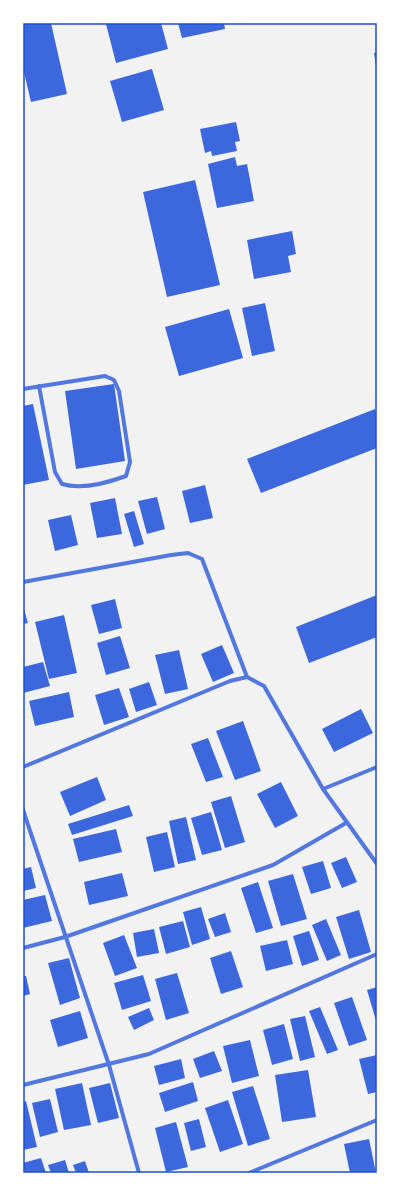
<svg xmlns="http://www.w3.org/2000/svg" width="400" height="1196" viewBox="0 0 400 1196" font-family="Karla,sans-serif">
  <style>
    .building { fill: #3d67dc }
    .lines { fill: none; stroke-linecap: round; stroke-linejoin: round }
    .minor { stroke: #5277de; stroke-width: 4 }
    .neatline { fill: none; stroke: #1d4ed8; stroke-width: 1.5 }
  </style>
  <rect width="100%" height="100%" fill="#f2f2f2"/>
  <g class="building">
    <path d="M23,23h28l16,71 -36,8 -8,-34z"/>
    <path d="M109,23h52l7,26 -52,14 -10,-39z"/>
    <path d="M178,23h46l1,6 -43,9z"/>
    <path d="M377,52v14h-1l-2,-13z"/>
    <path d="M152,69l12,41 -42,12 -12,-41z"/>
    <path d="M236,122l4,19 -5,1 2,9 -25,5 -1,-5 -6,2 -5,-24z"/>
    <path d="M235,157l2,9 10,-2 7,37 -37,7 -9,-44z"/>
    <path d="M195,180l25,105 -53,12 -24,-105z"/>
    <path d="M292,231l4,23 -8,2 3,16 -37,7 -7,-39z"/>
    <path d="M265,303l10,48 -23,5 -10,-48z"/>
    <path d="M229,309l14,49 -64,18 -14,-49z"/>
    <path d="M114,384l11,77 -49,8 -11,-78z"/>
    <path d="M33,404l16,76 -26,5v-79z"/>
    <path d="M375,409l2,7v32l-116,45 -14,-34z"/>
    <path d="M205,485l8,33 -23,5 -8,-32z"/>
    <path d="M157,497l8,32 -18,5 -9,-33z"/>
    <path d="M115,498l7,36 -25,4 -7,-35z"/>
    <path d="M134,511l10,33 -10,3 -10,-33z"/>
    <path d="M71,515l7,30 -23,6 -7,-31z"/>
    <path d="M377,595v42l-68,26 -13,-36z"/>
    <path d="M115,599l7,29 -23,6 -8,-29z"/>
    <path d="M23,606l5,17 -5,1z"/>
    <path d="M64,615l13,58 -28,6 -14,-57z"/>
    <path d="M120,636l10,32 -24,7 -9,-32z"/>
    <path d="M222,645l12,28 -21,9 -12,-28z"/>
    <path d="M179,650l9,39 -23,5 -10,-39z"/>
    <path d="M43,662l7,24 -27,7v-26z"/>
    <path d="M149,682l8,23 -21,7 -7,-23z"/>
    <path d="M119,688l10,29 -25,8 -9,-30z"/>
    <path d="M69,692l5,25 -39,9 -6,-25z"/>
    <path d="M361,709l12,24 -39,19 -12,-23z"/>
    <path d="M243,721l18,50 -26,9 -19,-49z"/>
    <path d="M208,738l15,39 -17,5 -15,-38z"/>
    <path d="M97,777l9,23 -36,16 -10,-24z"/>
    <path d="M281,782l17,34 -23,12 -18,-34z"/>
    <path d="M231,796l14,46 -20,6 -14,-46z"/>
    <path d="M129,805l4,11 -61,19 -4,-11z"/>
    <path d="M211,812l11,38 -20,5 -11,-37z"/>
    <path d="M186,817l10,43 -18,4 -9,-43z"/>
    <path d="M116,829l6,23 -43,10 -6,-23z"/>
    <path d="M167,832l8,35 -21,5 -8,-35z"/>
    <path d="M346,857l11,25 -15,6 -11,-25z"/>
    <path d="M323,861l8,27 -20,6 -9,-27z"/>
    <path d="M31,867l5,21 -13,3v-22z"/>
    <path d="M122,873l6,23 -39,9 -5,-23z"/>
    <path d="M293,874l14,45 -26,7 -13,-45z"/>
    <path d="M258,882l15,46 -17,5 -15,-45z"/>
    <path d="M45,895l7,26 -29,7v-28z"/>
    <path d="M201,907l9,32 -18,6 -9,-33z"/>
    <path d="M359,910l12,42 -22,7 -13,-42z"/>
    <path d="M225,913l6,19 -16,5 -7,-18z"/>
    <path d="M326,919l15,36 -14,6 -15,-36z"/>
    <path d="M183,921l7,26 -24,7 -7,-27z"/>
    <path d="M154,929l5,24 -22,4 -4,-24z"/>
    <path d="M309,931l10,29 -17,6 -9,-30z"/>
    <path d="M124,935l13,33 -22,8 -12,-33z"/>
    <path d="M287,940l6,24 -27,7 -6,-25z"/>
    <path d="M231,951l12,36 -22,7 -11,-36z"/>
    <path d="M69,958l11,40 -20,7 -12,-42z"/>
    <path d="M177,973l12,40 -23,7 -11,-41z"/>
    <path d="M143,975l8,26 -29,9 -8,-27z"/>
    <path d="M23,976h3l4,18 -7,2z"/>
    <path d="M377,987v37l-10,-34z"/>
    <path d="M352,997l15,43 -18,6 -15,-43z"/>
    <path d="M320,1007l18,43 -11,4 -18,-43z"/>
    <path d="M149,1008l5,12 -20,10 -6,-13z"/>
    <path d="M80,1011l8,27 -30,9 -8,-27z"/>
    <path d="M305,1016l10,41 -15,4 -10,-42z"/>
    <path d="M284,1024l9,35 -21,6 -9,-35z"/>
    <path d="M250,1040l9,36 -27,7 -9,-37z"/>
    <path d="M214,1051l8,20 -22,7 -7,-19z"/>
    <path d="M377,1055v37l-9,2 -9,-35z"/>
    <path d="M181,1059l4,19 -26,7 -5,-19z"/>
    <path d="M308,1070l8,47 -34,5 -7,-47z"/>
    <path d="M193,1082l5,19 -33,11 -6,-19z"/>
    <path d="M82,1083l9,42 -27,5 -9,-41z"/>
    <path d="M110,1083l9,35 -21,5 -9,-35z"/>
    <path d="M253,1086l17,53 -22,7 -16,-54z"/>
    <path d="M50,1099l8,33 -18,5 -8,-34z"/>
    <path d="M228,1100l15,44 -23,8 -15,-44z"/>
    <path d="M26,1101l11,46 -14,3v-48z"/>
    <path d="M199,1119l7,28 -15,4 -7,-28z"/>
    <path d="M176,1122l12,45 -22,5 -11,-44z"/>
    <path d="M369,1139l7,34h-26l-6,-29z"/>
    <path d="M41,1158l5,15h-21l-2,-10z"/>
    <path d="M65,1160l4,13h-18l-3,-8z"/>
    <path d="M85,1161l4,12h-13l-3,-8z"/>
  </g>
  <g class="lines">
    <g class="minor">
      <path d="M23,389l82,-13 9,4 5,11 11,71 -4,14c-19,7 -44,14 -64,8l-7,-12 -16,-86"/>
      <path d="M23,582l148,-27 17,-2 14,6 45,118"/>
      <path d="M23,767l207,-86 17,-4 17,9 59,103 54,75"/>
      <path d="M323,789l54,-22"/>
      <path d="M23,810l86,255 30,108"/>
      <path d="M23,948l42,-11 208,-72 73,-42"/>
      <path d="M23,1085l126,-31 228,-100"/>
      <path d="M249,1173l128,-53"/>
    </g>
  </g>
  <rect width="400" height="1196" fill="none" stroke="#ffffff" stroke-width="48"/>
  <rect x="24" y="24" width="352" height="1148" class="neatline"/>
</svg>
